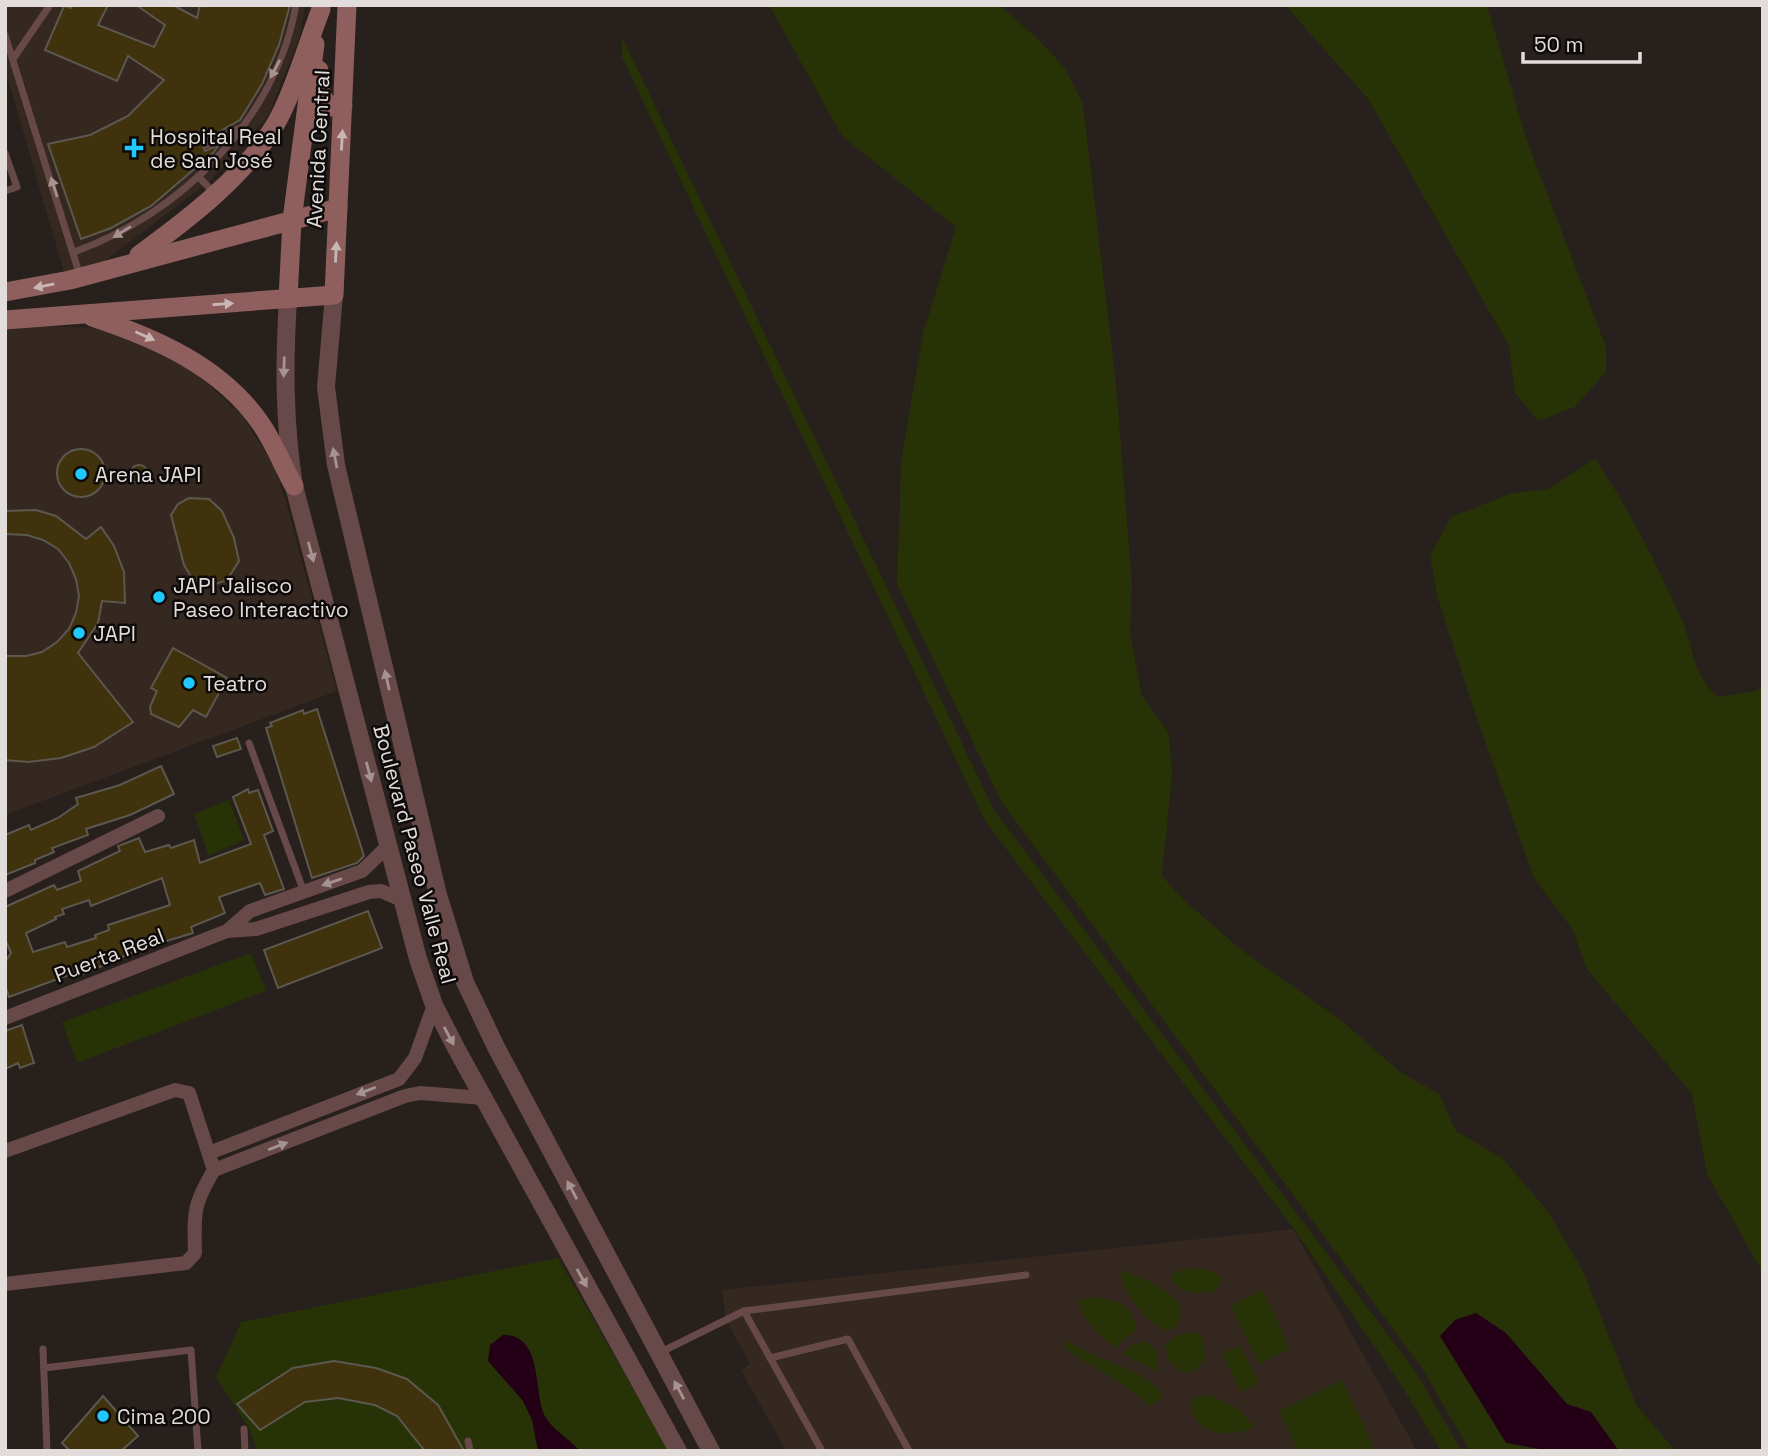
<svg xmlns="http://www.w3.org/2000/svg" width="1768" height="1456" viewBox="0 0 1768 1456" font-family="'Space Grotesk',sans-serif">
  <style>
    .built { fill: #342820 }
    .green { fill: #273207 }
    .water { fill: #230016 }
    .building { fill: #3f320c; stroke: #5c5850; stroke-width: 2; fill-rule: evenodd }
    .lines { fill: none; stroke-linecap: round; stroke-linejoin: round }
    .service { stroke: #684949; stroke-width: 7 }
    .minor { stroke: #684949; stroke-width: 14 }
    .tertiary { stroke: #684949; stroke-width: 18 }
    .secondary { stroke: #8f5f5e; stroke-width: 19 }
    .oneway { fill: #a59392 }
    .oneway2 { fill: #c9b7b5 }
    .poi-dot { fill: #20c9fd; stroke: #0d0a09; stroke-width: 2.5 }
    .labels { text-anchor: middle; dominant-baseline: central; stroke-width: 5; stroke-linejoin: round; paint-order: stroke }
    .poi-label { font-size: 21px; fill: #e2ddda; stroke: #0d0a09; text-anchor: start }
    .street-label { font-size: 21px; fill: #e2ddda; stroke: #0d0a09 }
  </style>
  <rect width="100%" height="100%" fill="#27201c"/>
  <g class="built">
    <path d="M5,5h300l-5,31 -32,80 -57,64 -106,81 -41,11 -59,-203z"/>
    <path d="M36,326l61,2 53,15 42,26 51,48 31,49 12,36 51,189 -332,124v-486z"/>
    <path d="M1293,1229l124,222h-631l-45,-81 9,-6 -24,-44 -4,-30z"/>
  </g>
  <g class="green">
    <path d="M769,5h230l36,31 30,32 18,36 33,279 16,201 -2,50 12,62 27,37 3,42 -10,101 23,25 54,47 103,73 58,51 39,22 17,37 46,27 45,52 37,63 52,132 40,46h-206l-48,-83 -420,-565 -105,-219 4,-122 22,-129 33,-106 -114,-91z"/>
    <path d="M1285,5h202l39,133 80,209v25l-31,35 -37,14 -23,-28 -6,-47 -141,-247z"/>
    <path d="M622,37l372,773 421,561 47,80h-21l-38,-63 -109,-159 -309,-408 -363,-764z"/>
    <path d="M1595,459c34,49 60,102 85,157 16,33 9,54 38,81l37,-6 8,-4v586l-56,-99 -15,-80 -106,-126 -13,-38 -39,-52 -58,-162 -39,-120 -7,-40 21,-39 61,-24 36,-4z"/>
    <path d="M229,800l15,40 -35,16 -15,-42z"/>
    <path d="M251,953l15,38 -189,72 -15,-41z"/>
    <path d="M558,1258l111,193h-412l-8,-23 -33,-51 25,-55z"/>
    <path d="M1200,1268l16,5 6,7 -6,11 -25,2 -20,-10v-8l13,-6z"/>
    <path d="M1120,1270c20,6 78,28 56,57l-11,3c-24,-13 -40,-34 -45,-60z"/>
    <path d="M1263,1290l27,59 -32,15 -27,-59z"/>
    <path d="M1098,1297c19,4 40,10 37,34l-20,17c-15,-11 -33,-29 -37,-48z"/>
    <path d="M1194,1332l8,4 4,21 -12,15 -10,1 -15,-12 -5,-15 11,-10z"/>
    <path d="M1068,1341c33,24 66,21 96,54l-14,12c-28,-28 -56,-37 -86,-60z"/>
    <path d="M1146,1341l11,11 1,20 -35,-18 8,-9z"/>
    <path d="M1240,1345l19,38 -18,9 -19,-38z"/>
    <path d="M1342,1380l34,71h-78l-19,-40z"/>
    <path d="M1210,1395l29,14 15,18c-23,12 -58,9 -64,-22l3,-7z"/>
  </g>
  <g class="water">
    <path d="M1476,1313l30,20 61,71 24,8 28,39h-68l-45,-8 -66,-107 15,-16z"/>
    <path d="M503,1335c41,-1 30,58 42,81 8,15 24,22 35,35h-42l-6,-31 -9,-19 -35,-40 2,-16z"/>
  </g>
  <g class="building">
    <path d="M72,5h36l-10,20 56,22 11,-22 -29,-20h37l24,13 3,-13h90l-11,40 -17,39 -22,36 -39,22 4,9 14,-6 -6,8 -62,53 -40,22 -30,11 -33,-95 42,-9 38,-19 36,-36 -36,-24 -11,25 -72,-31 19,-44 7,2z"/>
    <circle cx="81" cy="473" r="24"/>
    <circle cx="139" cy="474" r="9"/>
    <path d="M189,498l20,1 13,12 12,27 5,23 -12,19 -17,6 -17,-6 -9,-15 -13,-50 7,-11z"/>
    <path d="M36,510l20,6 30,23 15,-12 13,19 10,26 1,31 -23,-2 -4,22 -20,30 55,69 -39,25 -33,11 -33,4 -23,-2v-104h21l16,-4 15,-10 12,-13 7,-16 3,-17 -3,-17 -7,-16 -11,-14 -15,-9 -16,-5 -22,-1v-23z"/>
    <path d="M173,648l54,30 -21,39 -13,-7 -14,17 -28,-13 -1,-7 7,-16 -6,-3z"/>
    <path d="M317,709l47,147 -7,7 -45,15 -46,-150 6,-2 -2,-3 33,-13 1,4z"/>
    <path d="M237,738l4,11 -24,8 -4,-11z"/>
    <path d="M161,766l13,28 -44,21 -44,14 2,6 -36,13 2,4 -19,8v3l-30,12v-40l24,-10 2,5 27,-12 20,-14 -2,-6 44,-13z"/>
    <path d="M248,789l1,4 9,-3 15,41 -9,4 20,54 -19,6 -5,-12 -41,14 6,16 -34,14 2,6 -53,16 -56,25 -2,-4 -73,27 -4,-12v-23l6,-9 -6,-14v-32l49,-22 3,5 24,-9 -3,-10 42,-20 -2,-5 21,-8 6,14 24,-7 2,3 23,-8 6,23 51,-19 -18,-47zM162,878l8,27 -62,20 1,5 -14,5 1,3 -29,9 -2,-5 -32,10 -7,-19 30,-14 -1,-2 9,-3 -2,-5 27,-9 2,6z"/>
    <path d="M368,911l14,37 -104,40 -14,-38z"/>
    <path d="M22,1025l12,38 -14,5 -2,-5 -13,6v-38z"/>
    <path d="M334,1361l42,7 31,11 31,26 26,46h-39l-28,-35 -22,-11 -37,-7 -33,4 -45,28 -23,-26 56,-36z"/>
    <path d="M103,1396l35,40 -17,15h-51l-8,-8z"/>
  </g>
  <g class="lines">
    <g class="service">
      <path d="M5,35l75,241"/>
      <path d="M13,59l37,-54"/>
      <path d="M206,145l34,-17"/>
      <path d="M5,153l12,34 -12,4"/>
      <path d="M199,177l15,16"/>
      <path d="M74,252c107,-38 202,-133 222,-247"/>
      <path d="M249,743l55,149"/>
      <path d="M744,1311l78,140"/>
      <path d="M43,1349l4,102"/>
      <path d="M661,1352l83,-41 282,-36"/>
      <path d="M770,1358l78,-19 61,112"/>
      <path d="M44,1368l147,-18 7,101"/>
      <path d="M244,1429l1,22"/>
      <path d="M468,1441l2,10"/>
    </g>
    <g class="minor">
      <path d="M5,891l153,-75"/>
      <path d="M227,931l23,-20 112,-40 26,-25"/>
      <path d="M5,1018l222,-87 29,-2 113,-37 12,-1 21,9"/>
      <path d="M5,1151l170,-61 14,3 25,77c-21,35 -20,42 -19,83l-9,10 -181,21"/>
      <path d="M209,1153l190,-74 16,-21 19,-53"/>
      <path d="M214,1170l191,-74 15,-3 63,5"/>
    </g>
    <g class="tertiary">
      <path d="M334,295l-8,92 10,78 102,430 27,87 31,65 215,404"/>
      <path d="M288,299c-4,66 -4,122 6,187l124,473 16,46 22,43 222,403"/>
    </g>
    <g class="secondary">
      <path d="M319,70c0,16 -1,26 12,37l12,-1"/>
      <path d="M139,255c49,-36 104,-77 136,-130 17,-29 33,-82 46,-116"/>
      <path d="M5,292l65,-12 268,-72"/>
      <path d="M288,299l4,-79 23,-176"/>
      <path d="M92,317c64,21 130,50 169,107 13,19 22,42 33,62"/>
      <path d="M5,320l329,-25 13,-290"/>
    </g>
  </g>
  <defs><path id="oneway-solid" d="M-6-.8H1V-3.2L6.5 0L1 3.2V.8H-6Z" transform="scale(1.75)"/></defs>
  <g class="oneway">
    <use href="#oneway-solid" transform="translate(275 69) rotate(118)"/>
    <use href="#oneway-solid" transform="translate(54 187) rotate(-108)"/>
    <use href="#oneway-solid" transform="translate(122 232) rotate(148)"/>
    <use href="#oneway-solid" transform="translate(284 367) rotate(92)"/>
    <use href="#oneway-solid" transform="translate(335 458) rotate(-101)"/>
    <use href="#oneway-solid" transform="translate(311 552) rotate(75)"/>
    <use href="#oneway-solid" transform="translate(387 680) rotate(-103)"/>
    <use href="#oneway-solid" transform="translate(369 772) rotate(75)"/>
    <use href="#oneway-solid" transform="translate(332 882) rotate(161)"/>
    <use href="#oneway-solid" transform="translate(449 1036) rotate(62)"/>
    <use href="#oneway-solid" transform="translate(366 1091) rotate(159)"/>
    <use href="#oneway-solid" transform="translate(278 1146) rotate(-21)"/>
    <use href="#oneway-solid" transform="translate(572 1190) rotate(-118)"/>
    <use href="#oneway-solid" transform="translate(582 1278) rotate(61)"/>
    <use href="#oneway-solid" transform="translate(679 1390) rotate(-118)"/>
  </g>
  <g class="oneway2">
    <use href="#oneway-solid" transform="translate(342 140) rotate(-87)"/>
    <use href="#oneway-solid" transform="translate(336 252) rotate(-87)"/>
    <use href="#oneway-solid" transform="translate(44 286) rotate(169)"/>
    <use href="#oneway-solid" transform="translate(223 304) rotate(-4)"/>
    <use href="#oneway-solid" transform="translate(145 336) rotate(24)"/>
  </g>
  <g class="poi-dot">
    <path d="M130.5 137.5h7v7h7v7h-7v7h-7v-7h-7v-7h7z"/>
    <circle cx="81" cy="474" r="7"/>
    <circle cx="159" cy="597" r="7"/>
    <circle cx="79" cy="633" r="7"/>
    <circle cx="189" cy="683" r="7"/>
    <circle cx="103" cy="1416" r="7"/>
  </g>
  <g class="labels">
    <g class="poi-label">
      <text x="150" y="136">Hospital Real<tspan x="150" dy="24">de San José</tspan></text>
      <text x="95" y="474">Arena JAPI</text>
      <text x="173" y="585">JAPI Jalisco<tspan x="173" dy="24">Paseo Interactivo</tspan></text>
      <text x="93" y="633">JAPI</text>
      <text x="203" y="683">Teatro</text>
      <text x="117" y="1416">Cima 200</text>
    </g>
    <g class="street-label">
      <text transform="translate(318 149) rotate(-87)">Avenida Central</text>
      <text transform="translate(415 854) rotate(75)">Boulevard Paseo Valle Real</text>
      <text transform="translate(109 955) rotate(-21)">Puerta Real</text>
    </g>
  </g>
  <rect width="1768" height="1456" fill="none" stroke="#e2ddda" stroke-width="14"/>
  <path d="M1523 52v10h117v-10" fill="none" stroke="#e2ddda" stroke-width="3.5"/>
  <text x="1534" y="52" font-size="21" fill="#e2ddda" stroke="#0d0a09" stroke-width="5" paint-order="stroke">50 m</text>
</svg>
